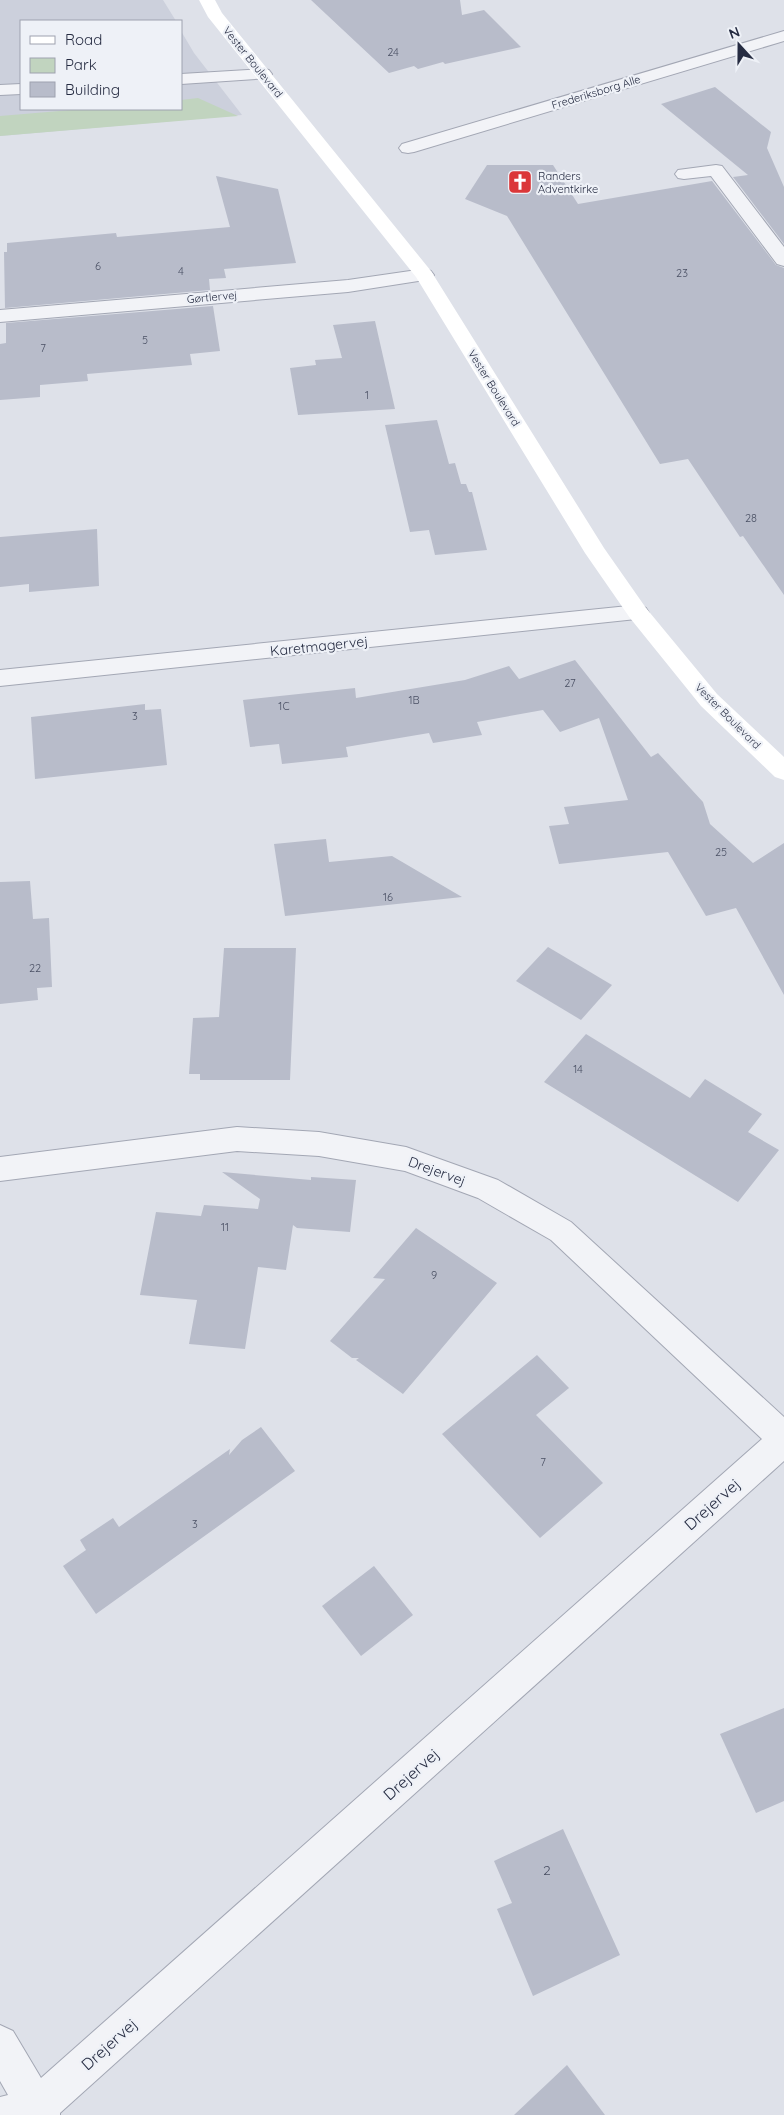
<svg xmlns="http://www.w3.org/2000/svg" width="784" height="2115" viewBox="0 0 784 2115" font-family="Quicksand,sans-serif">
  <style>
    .built { fill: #ccd0dc }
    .green { fill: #c1d4bf }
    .building { fill: #b8bcca }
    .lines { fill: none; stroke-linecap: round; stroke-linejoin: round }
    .lane-casing { stroke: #a3a7b4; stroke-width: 2 }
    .street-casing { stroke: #a3a7b4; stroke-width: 2 }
    .lane { fill: #f2f3f7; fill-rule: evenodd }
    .street { fill: #f2f3f7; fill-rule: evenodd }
    .secondary { fill: #fff; fill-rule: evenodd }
    .labels { text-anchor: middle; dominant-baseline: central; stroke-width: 4.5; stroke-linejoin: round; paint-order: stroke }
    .number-label { font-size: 11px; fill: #4a5064 }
    .far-street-label { font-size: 11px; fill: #262c42; stroke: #eef1f7 }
    .far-poi-label { font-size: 11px; fill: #262c42; stroke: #eef1f7; text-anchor: start }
    .street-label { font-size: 14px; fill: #262c42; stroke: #eef1f7 }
    .near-number-label { font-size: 14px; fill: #4a5064 }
    .near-street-label { font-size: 16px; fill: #262c42; stroke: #eef1f7 }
  </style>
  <rect width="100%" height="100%" fill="#dee1e9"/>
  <path class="built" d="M0,0h163l13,21h-155v88h160v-78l13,22 48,62 -242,21z"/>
  <path class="green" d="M198,98l40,18 -238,20v-20l83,-7h98v-9z"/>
  <g class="building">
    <path d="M311,0h149l2,15 22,-5 37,37 -76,17 -2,-2 -25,7 -4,-3 -25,7z"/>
    <path d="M715,87l56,45 -4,16 17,39v57l-51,-67 15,-2 -87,-71z"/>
    <path d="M487,165h66l25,39 134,-23 64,84 8,3v327l-41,-59 -3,1 -52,-78 -28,5 -153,-248 -42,-17z"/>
    <path d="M216,176l62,13 18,74 -72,6 2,9 -17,1 1,11 -205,18 -1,-56h3v-9l109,-10 1,4 113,-10z"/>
    <path d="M213,306l7,45 -30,3 2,11 -105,9 1,7 -48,4v12l-40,3v-56l6,-1v-20z"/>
    <path d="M375,321l20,88 -97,6 -8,-47 26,-3 -1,-5 27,-2 -9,-33z"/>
    <path d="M437,420l12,44 6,-1 6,21h5l3,8h3l15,58 -52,5 -6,-25 -19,2 -25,-107z"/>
    <path d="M97,529l2,57 -70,6v-8l-29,3v-50z"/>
    <path d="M575,660l76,97 7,-4 45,49 7,22 43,39 31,-20v152l-48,-87 -30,8 -38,-64 -109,12 -10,-38 20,-2 -5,-17 64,-7 -29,-82 -39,14 -17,-22 -66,12 5,13 -49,8 -4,-10 -83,14 2,10 -66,7 -3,-20 -29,3 -7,-47 112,-12 1,10 109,-18 44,-14 10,13z"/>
    <path d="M145,704v6l16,-1 6,56 -132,14 -4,-62z"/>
    <path d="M326,839l3,23 63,-6 70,41 -177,19 -11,-72z"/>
    <path d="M30,881l3,38 16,-1 3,69 -15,1 1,12 -38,4v-122z"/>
    <path d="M548,947l64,38 -31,35 -65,-39z"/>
    <path d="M224,948h72l-6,132h-90v-6h-11l4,-56 26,-1z"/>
    <path d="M586,1034l104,64 15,-19 57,35 -14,18 31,18 -41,52 -194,-120z"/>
    <path d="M222,1172l89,8v-3l45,3 -6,52 -53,-4 -4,-3 -7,45 -28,-3 -13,82 -56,-5 8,-44 -57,-5 16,-83 45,4 3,-11 54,4 2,-10z"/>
    <path d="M416,1228l81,55 -94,111 -47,-34 3,-2h-7l-22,-17 55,-62 -12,-1z"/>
    <path d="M537,1355l32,33 -33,27 67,68 -63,55 -98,-104z"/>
    <path d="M261,1427l34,44 -199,143 -33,-48 23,-16 -6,-10 33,-22 6,9 111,-78 -1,6 13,-15z"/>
    <path d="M374,1566l39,49 -52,41 -39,-50z"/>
    <path d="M784,1708v93l-28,12 -36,-79z"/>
    <path d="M563,1829l57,126 -87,41 -36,-87 15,-6 -18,-42z"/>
    <path d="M567,2065l38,50h-91z"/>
  </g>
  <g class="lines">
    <defs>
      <g id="lane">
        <path d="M263,69l6,1 3,4 -3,4 -88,6v-10z"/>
        <path d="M21,84v10l-21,1v-10z"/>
        <path d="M716,165l6,1 62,81v19l-7,-2 -66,-88 -27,3 -6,-1 -3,-4 3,-4z"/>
      </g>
      <g id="street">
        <path d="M784,31v10l-370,111 -6,1 -6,-1 -3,-4 3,-4z"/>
        <path d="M424,269l7,2 3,4 -3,4 -83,13 -348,30v-12l348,-30z"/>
        <path d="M638,605l8,3 3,5 -3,5 -646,68v-16z"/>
        <path d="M237,1127l82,5 87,15 92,33 73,42 213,195v44l-724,652v2h-60v-18l8,-2 -8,-14v-56l13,6 28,47 721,-639 -211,-199 -73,-42 -73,-27 -86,-15 -82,-5 -237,30v-24z"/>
      </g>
    </defs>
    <use href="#lane" class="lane-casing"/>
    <use href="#street" class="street-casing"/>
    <use href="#lane" class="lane"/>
    <use href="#street" class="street"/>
    <path class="secondary" d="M199,0h16l7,13 209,258 173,277 42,60 71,86 67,63v23l-9,-3 -74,-71 -71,-88 -45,-65 -169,-276 -208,-260z"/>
  </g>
  <defs>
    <symbol id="church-square" viewBox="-11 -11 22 22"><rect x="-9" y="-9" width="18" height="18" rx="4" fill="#db3739" stroke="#eef1f7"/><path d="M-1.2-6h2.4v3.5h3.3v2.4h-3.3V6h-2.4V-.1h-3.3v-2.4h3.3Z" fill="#fff"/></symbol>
  </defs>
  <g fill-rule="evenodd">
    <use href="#church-square" x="506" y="168" width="28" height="28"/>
  </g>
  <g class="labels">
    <g class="number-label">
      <text x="393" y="52">24</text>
      <text x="98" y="266">6</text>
      <text x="181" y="271">4</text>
      <text x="682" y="273">23</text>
      <text x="145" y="340">5</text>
      <text x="43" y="348">7</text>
      <text x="367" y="395">1</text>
      <text x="751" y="518">28</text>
      <text x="570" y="683">27</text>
      <text x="414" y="700">1B</text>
      <text x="284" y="706">1C</text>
      <text x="135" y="716">3</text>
      <text x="721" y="852">25</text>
      <text x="388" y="897">16</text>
      <text x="35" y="968">22</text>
      <text x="578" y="1069">14</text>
      <text x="225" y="1227">11</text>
      <text x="434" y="1275">9</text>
      <text x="543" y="1462">7</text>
      <text x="195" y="1524">3</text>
    </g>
    <g class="far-street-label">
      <text transform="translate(253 62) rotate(51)">Vester Boulevard</text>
      <text transform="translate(596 92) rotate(-17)">Frederiksborg Alle</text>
      <text transform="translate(212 297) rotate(-5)">Gørtlervej</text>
      <text transform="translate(494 388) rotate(58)">Vester Boulevard</text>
      <text transform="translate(728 716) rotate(45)">Vester Boulevard</text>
    </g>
    <g class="far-poi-label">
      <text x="538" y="176">Randers<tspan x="538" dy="13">Adventkirke</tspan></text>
    </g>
    <g class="street-label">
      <text transform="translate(319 646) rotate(-6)">Karetmagervej</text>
      <text transform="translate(437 1171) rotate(20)">Drejervej</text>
    </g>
    <g class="near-number-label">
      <text x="547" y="1870">2</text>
    </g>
    <g class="near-street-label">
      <text transform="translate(712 1504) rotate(-42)">Drejervej</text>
      <text transform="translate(411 1774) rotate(-42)">Drejervej</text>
      <text transform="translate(109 2044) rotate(-42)">Drejervej</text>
    </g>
  </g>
  <rect x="20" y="20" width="162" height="90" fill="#eef1f7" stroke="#9ea2af"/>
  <rect x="30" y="36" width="25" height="8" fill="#ffffff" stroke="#9ea2af"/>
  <text x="65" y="45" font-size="15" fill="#262c42">Road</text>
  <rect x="30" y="58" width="25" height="15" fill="#c1d4bf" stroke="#9ea2af"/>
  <text x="65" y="70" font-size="15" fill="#262c42">Park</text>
  <rect x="30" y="82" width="25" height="15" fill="#b8bcca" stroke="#9ea2af"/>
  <text x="65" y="95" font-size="15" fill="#262c42">Building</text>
  <g transform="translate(739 45) rotate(339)" stroke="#eef1f7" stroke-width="4" paint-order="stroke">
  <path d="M0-4L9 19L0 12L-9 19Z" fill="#262c42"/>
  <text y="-8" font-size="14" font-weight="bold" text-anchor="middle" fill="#262c42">N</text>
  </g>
</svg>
